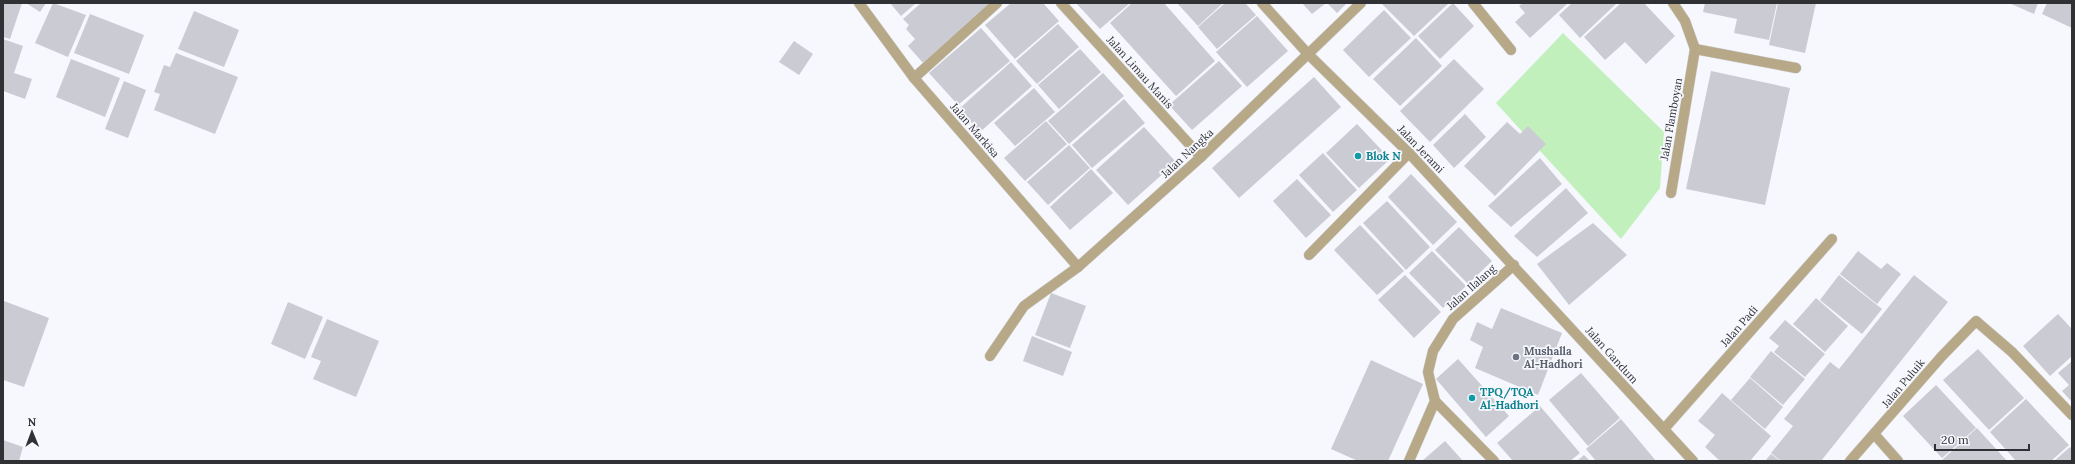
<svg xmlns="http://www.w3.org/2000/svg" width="2075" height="464" viewBox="0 0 2075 464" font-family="Lora,serif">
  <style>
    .green { fill: #c1f0bc }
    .building { fill: #cacbd3 }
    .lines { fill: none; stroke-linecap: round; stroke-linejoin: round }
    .minor-casing { stroke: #d3d4da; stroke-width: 11 }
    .minor { stroke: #b7a987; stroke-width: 10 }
    .culture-dot { fill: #0f9aa8; stroke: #f7f8fe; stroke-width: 1.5 }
    .worship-dot { fill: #6b7280; stroke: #f7f8fe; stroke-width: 1.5 }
    .labels { text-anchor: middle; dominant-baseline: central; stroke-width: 3.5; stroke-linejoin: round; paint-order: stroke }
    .street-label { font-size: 11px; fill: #303134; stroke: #f7f8fe }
    .culture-label { font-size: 11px; font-weight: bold; fill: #0d838f; stroke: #f7f8fe; text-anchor: start }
    .worship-label { font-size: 11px; font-weight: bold; fill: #5b616d; stroke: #f7f8fe; text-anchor: start }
  </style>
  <rect width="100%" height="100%" fill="#f7f8fe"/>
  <path class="green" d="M1563,33l101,99 -4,56 -39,51 -125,-136z"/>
  <g class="building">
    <path d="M3,3h19l-12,36 -7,-2z"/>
    <path d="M26,3h20l-6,9z"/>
    <path d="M53,3l33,12 -18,42 -33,-14z"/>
    <path d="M890,3h26l-15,13z"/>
    <path d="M921,3h70l-67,61 -16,-18 7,-7 -9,-10 3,-4 -6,-6z"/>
    <path d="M1011,3h32l16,18 -44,38 -30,-34z"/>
    <path d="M1076,3h54l-30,26z"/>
    <path d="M1132,3h32l51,58 -39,35 -66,-73z"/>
    <path d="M1177,3h46l-25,23z"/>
    <path d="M1225,3h20l11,12 -39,34 -19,-22z"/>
    <path d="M1302,3h24l-14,11z"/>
    <path d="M1327,3h20l-10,10z"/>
    <path d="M1381,3h68l-35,33z"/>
    <path d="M1453,3l21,23 -34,33 -22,-23z"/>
    <path d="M1523,3h45l-38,35 -15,-16 10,-9 -6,-7z"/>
    <path d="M1572,3h45l-37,35 -21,-23z"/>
    <path d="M1621,3h23l31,33 -29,28 -21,-22 -20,18 -21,-23z"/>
    <path d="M1705,3h72l-8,37 -35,-7 3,-14 -34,-7z"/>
    <path d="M1778,3h38l-11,50 -36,-8z"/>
    <path d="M2009,3h29l-4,11z"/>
    <path d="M2047,3h25v25l-30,-14z"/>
    <path d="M1384,10l27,28 -42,39 -26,-27z"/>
    <path d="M194,11l45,19 -15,37 -46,-18z"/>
    <path d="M90,14l54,21 -15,39 -55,-21z"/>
    <path d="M1257,16l31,35 -41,36 -31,-35z"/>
    <path d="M1058,24l21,23 -42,37 -21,-23z"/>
    <path d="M981,28l29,33 -52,44 -29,-32z"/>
    <path d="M1416,38l26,28 -42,40 -27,-27z"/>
    <path d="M3,39l20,7 -9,27 18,6 -7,20 -22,-8z"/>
    <path d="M794,41l19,13 -14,21 -20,-13z"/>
    <path d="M1080,49l21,23 -42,37 -21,-24z"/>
    <path d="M176,53l62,24 -23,57 -61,-24 6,-16 -6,-2 10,-27 6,2z"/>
    <path d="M71,59l49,19 -15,39 -49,-20z"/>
    <path d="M1454,59l30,30 -54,53 -30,-31z"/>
    <path d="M1219,61l23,25 -50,44 -23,-25z"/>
    <path d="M1011,62l21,24 -52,46 -21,-23z"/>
    <path d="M1711,71l79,17 -25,117 -79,-16z"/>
    <path d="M1103,73l21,23 -55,48 -21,-23z"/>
    <path d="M1314,77l27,30 -102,91 -27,-30z"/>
    <path d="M124,81l22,9 -18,48 -23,-9z"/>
    <path d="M1034,88l21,24 -40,34 -21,-23z"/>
    <path d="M1124,99l21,24 -53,45 -20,-23z"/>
    <path d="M1465,114l21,23 -32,31 -21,-23z"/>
    <path d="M1046,121l21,23 -42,37 -21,-23z"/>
    <path d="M1507,122l13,12 8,-8 18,18 -51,52 -31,-30z"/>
    <path d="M1357,124l33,35 -31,29 -33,-35z"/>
    <path d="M1144,127l32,35 -48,43 -32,-35z"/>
    <path d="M1069,145l21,23 -42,37 -21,-23z"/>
    <path d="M1323,153l34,37 -24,22 -34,-37z"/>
    <path d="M1540,158l22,26 -51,43 -23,-21z"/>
    <path d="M1091,169l22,24 -43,37 -20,-23z"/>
    <path d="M1411,174l46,48 -24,23 -45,-48z"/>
    <path d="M1297,179l34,36 -25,23 -33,-37z"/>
    <path d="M1566,188l22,25 -51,44 -23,-21z"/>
    <path d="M1387,201l43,46 -24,23 -43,-47z"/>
    <path d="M1593,223l34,32 -58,50 -32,-41z"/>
    <path d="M1360,225l44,46 -27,24 -43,-45z"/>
    <path d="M1459,227l33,34 -24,23 -33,-34z"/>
    <path d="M1432,251l34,35 -23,22 -34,-35z"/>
    <path d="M1858,251l23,18 6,-6 14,11 -24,30 -37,-30z"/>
    <path d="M1405,275l36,37 -27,26 -36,-38z"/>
    <path d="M1839,275l43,34 -20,25 -42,-34z"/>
    <path d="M1914,275l34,27 -127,159h-40l-10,-8 22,-27 14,11 -23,-18 46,-57 9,7z"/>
    <path d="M1051,293l35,13 -16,42 -35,-13z"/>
    <path d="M1816,298l32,28 -23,26 -32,-28z"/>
    <path d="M4,301l45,17 -25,69 -21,-7z"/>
    <path d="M288,302l35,15 -18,42 -34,-15z"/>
    <path d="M1501,308l61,25 -24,62 -63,-27 8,-21 -13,-7 7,-18 15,7z"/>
    <path d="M2058,314l14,15v27l-22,20 -27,-30z"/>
    <path d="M327,319l52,22 -23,56 -43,-18 8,-18 -10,-4z"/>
    <path d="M1785,320l40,34 -20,23 -31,-25 5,-6 -10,-8z"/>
    <path d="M1032,336l40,16 -9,24 -40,-15z"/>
    <path d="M1978,349l46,49 -35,32 -46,-50z"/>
    <path d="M1771,351l34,28 -22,26 -33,-28z"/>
    <path d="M1458,359l51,57 -23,21 -50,-58z"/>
    <path d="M1371,360l52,24 -35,77h-30l-27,-12z"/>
    <path d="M2072,361v41l-10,-11 7,-6 -11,-12z"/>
    <path d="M1581,373l39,45 -32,28 -39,-46z"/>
    <path d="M1750,378l33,29 -18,22 -34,-29z"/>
    <path d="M1936,385l40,43 -34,30 -39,-42z"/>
    <path d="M1722,393l49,43 -21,25h-30l-15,-14 10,-12 -17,-14z"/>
    <path d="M2026,399l43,46 -18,16h-35l-26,-29z"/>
    <path d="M1540,406l40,47 -10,8h-57l-16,-18z"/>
    <path d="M1621,419l35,42h-60l-10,-12z"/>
    <path d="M1977,428l30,33h-66z"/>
    <path d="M3,440l20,7 -4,14h-16z"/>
    <path d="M1445,441l18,20h-41z"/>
    <path d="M2070,447l2,2v12h-18z"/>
    <path d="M1771,454l9,7h-15z"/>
    <path d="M1584,455l6,6h-13z"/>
  </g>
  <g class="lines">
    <defs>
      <g id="minor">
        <path d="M859,3l55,75 164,189"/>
        <path d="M1061,3l140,154"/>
        <path d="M1262,3l46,51 101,99 284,308"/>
        <path d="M1473,3l38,47"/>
        <path d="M1695,49l101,19"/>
        <path d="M914,78l83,-75"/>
        <path d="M1671,193l24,-144 -10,-28 -12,-18"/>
        <path d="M1309,255l100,-102"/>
        <path d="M990,356l34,-50 54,-39 123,-110 160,-154"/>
        <path d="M1435,401l59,60"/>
        <path d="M1664,429l168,-190"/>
        <path d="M1875,435l23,26"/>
        <path d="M1409,461l26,-60 -7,-29 5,-21 20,-32 61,-54"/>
        <path d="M1850,461l92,-105 34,-35 36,31 60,63"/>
      </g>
    </defs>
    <use href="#minor" class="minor-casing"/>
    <use href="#minor" class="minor"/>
  </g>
  <g class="culture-dot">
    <circle cx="1358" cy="156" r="4"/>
    <circle cx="1472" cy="398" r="4"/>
  </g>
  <circle class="worship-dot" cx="1516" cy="357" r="4"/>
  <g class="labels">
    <g class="street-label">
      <text transform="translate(1140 72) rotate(48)">Jalan Limau Manis</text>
      <text transform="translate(1671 119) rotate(-80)">Jalan Flamboyan</text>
      <text transform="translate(975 130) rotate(49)">Jalan Markisa</text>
      <text transform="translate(1421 149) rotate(46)">Jalan Jerami</text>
      <text transform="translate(1187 153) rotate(-43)">Jalan Nangka</text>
      <text transform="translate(1471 287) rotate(-42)">Jalan Ilalang</text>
      <text transform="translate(1739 326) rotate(-49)">Jalan Padi</text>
      <text transform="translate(1612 355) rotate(48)">Jalan Gandum</text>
      <text transform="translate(1903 383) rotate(-50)">Jalan Puluik</text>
    </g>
    <g class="culture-label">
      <text x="1366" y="156">Blok N</text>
      <text x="1480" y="392">TPQ/TQA<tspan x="1480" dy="13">Al-Hadhori</tspan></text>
    </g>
    <g class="worship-label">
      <text x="1524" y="351">Mushalla<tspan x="1524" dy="13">Al-Hadhori</tspan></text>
    </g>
  </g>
  <rect width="2075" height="464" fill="none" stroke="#303134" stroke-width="8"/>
  <g transform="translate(32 432) rotate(359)" stroke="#f7f8fe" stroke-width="3" paint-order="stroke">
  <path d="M0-3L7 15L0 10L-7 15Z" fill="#303134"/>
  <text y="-6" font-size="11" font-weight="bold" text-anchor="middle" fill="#303134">N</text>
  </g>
  <path d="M1935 444v6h94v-6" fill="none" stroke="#303134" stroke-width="2"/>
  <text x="1941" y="444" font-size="12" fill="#303134" stroke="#f7f8fe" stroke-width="3" paint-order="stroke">20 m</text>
</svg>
